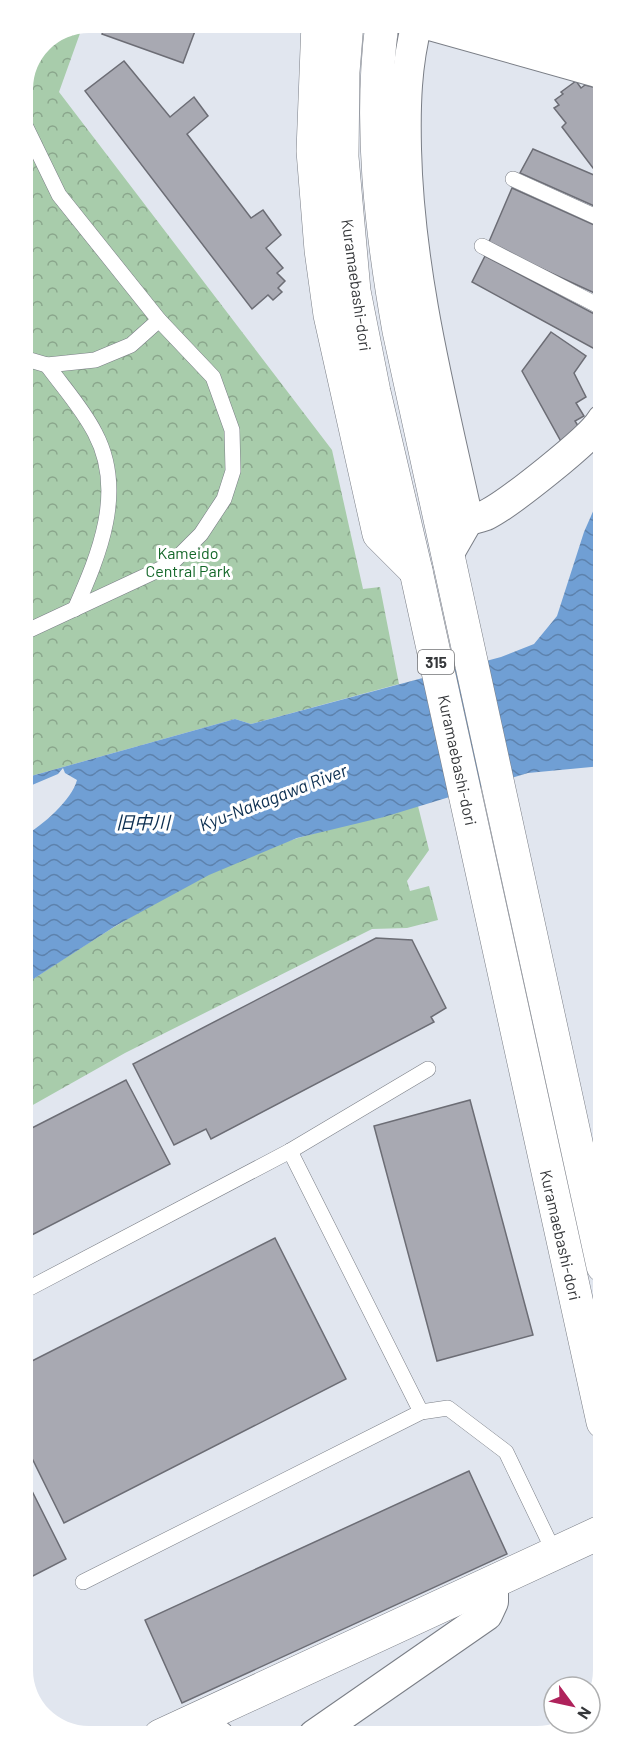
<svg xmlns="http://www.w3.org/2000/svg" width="626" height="1759" viewBox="0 0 626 1759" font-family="Barlow,'Noto Sans JP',sans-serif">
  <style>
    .forest { fill: url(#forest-crowns) }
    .water { fill: url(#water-waves) }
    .building { fill: #a8a9b2; stroke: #6c6d75; stroke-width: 1.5 }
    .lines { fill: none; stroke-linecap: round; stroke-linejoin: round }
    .lane-casing { stroke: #7a7e86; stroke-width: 16 }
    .street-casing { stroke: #7a7e86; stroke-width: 32 }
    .secondary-casing { stroke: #7a7e86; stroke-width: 34 }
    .primary-casing { stroke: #7a7e86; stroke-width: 34 }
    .lane { stroke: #fff; stroke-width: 15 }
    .street { stroke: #fff; stroke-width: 30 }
    .secondary { stroke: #fff; stroke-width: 33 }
    .primary { stroke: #fff; stroke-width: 33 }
    .labels { text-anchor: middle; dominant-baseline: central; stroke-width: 6; stroke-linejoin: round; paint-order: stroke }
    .shield { fill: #fff; stroke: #727375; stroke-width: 1.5 }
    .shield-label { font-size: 15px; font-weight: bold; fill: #35373a }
    .street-label { font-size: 16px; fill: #35373a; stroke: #fff }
    .park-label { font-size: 16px; fill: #15682a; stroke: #fff }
    .water-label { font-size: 18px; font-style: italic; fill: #0b2e50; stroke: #fff }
  </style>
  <defs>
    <pattern id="forest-crowns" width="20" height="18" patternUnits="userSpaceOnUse" patternTransform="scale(1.5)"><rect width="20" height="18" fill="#a8ccab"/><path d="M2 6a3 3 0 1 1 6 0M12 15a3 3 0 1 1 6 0" fill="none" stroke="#8aa68c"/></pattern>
    <pattern id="water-waves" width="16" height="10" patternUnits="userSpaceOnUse" patternTransform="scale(1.5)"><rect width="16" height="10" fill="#709fd4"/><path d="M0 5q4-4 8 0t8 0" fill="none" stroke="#5d82ad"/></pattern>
  </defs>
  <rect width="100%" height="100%" fill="#e1e6ef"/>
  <g class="forest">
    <path d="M83,25l-24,67 273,358 31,139 17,-2 19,97 -148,40 -16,-5 -211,59 -1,-693 19,-43z"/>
    <path d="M418,806l11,44 -22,31 3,10 19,-5 9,34 -31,8 -35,1 -247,124 -101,57v-125c84,-55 177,-117 274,-147 40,-12 81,-20 120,-32z"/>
  </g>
  <path class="water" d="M602,491v275l-74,7 -144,44 -87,21 -88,37 -92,50 -93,60v-149c18,-10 48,-36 53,-56l-12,-7 -2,-5 -5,6 -33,14 -1,-10 211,-59 16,5 250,-67 33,-13 23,-28 27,-84z"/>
  <g class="building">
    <path d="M106,23h92l-15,40 -81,-29z"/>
    <path d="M124,61l46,56 24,-20 14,19 -21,18 64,84 12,-8 18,25 -15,13 17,20 -6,5 8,8 -7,7 4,4 -9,8 -5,-5 -16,14 -167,-218z"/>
    <path d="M576,81l5,7 4,-3 16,4v77l-3,2 -2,-2 -3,2 -31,-41 4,-4 -12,-15 5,-3 -4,-5 8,-6 -2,-2z"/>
    <path d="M533,149l68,29v31l-81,-36z"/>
    <path d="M512,188l89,40v68l-113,-52z"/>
    <path d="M485,256l117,62v35l-130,-71z"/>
    <path d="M551,332l35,24 -12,17 12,24 -10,6 8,13 -9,5 5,8 -17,16 -41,-74z"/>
    <path d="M376,938l36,2 34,68 -15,9 3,5 -223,117 -5,-10 -32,16 -41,-81z"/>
    <path d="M126,1080l44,84 -146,75v-107z"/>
    <path d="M470,1100l63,235 -96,26 -63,-235z"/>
    <path d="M275,1238l71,141 -282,144 -39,-79 -1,-79z"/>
    <path d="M469,1471l38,83 -325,149 -37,-83z"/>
    <path d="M25,1477l41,82 -41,21z"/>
  </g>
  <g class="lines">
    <defs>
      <g id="lane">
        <path d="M23,121l36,74 100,125 54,57 19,53 1,41 -9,28 -23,35 -30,30 -148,69"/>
        <path d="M513,179l88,40"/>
        <path d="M482,246l119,61"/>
        <path d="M23,358l24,7 48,-5 36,-15 28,-25"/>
        <path d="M47,365c16,22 36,44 48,68 31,58 4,122 -20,176"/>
        <path d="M290,1151l131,261"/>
        <path d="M24,1291l266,-140 138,-82"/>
        <path d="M83,1582l338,-170 27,-4 58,44 49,102"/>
      </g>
      <g id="street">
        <path d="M417,23c-11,42 -12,82 -11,126 3,126 35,248 62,371l-19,33"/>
        <path d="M423,23l178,50"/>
        <path d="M468,520c6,-1 12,-3 18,-5 21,-10 105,-76 116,-95"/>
        <path d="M187,1723l32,13"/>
        <path d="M314,1735l173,-120 6,-13v-18"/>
      </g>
      <g id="secondary">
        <path d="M507,23l77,22"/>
        <path d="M160,1736l443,-205"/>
      </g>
      <g id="primary">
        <path d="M318,23l-5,128 8,99 9,65 49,219 37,37"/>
        <path d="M347,23l-4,49 -1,85 12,134 20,101 42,179 187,851"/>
        <path d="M382,23c-13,101 -1,207 17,308l204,935"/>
      </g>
    </defs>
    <use href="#lane" class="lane-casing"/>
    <use href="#street" class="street-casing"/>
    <use href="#secondary" class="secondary-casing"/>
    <use href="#primary" class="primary-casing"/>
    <use href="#lane" class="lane"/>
    <use href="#street" class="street"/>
    <use href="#secondary" class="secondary"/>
    <use href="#primary" class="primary"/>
  </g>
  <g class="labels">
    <rect class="shield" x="418" y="650" width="36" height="24" rx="4.5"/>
    <g class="shield-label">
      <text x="436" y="662">315</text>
    </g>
    <g class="street-label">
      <text transform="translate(357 285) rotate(82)">Kuramaebashi-dori</text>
      <text transform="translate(458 760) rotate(78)">Kuramaebashi-dori</text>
      <text transform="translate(561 1235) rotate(77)">Kuramaebashi-dori</text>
    </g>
    <g class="park-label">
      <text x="188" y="552">Kameido<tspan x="188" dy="18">Central Park</tspan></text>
    </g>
    <g class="water-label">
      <text transform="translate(273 797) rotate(-21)">Kyu-Nakagawa River</text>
      <text x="143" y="822">旧中川</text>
    </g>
  </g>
  <path d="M0 0H626V1759H0ZM89 33H537A56 56 0 0 1 593 89V1670A56 56 0 0 1 537 1726H89A56 56 0 0 1 33 1670V89A56 56 0 0 1 89 33Z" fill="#fff" fill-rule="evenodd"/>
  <g transform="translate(572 1705) rotate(123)"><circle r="28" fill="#ffffff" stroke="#aeafb0" stroke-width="1.5"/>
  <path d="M0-4.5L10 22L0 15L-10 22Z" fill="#af225b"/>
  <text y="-9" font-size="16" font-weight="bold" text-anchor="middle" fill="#35373a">N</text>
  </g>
</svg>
